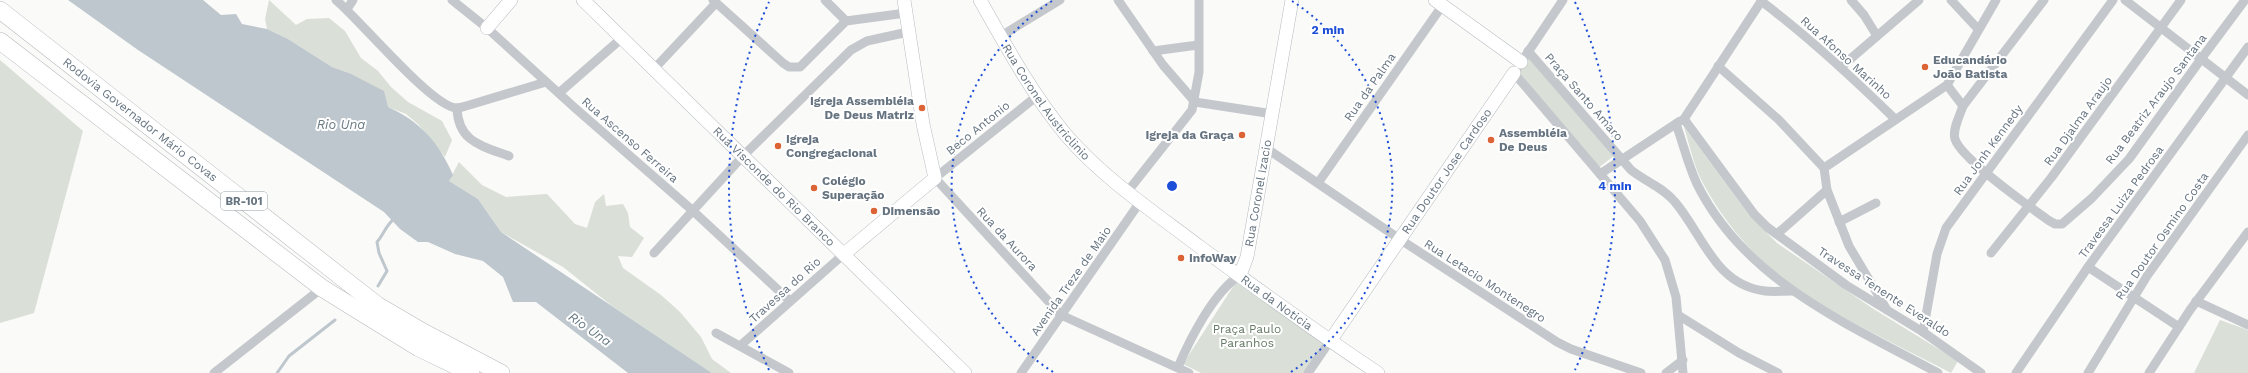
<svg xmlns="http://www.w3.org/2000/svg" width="2248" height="373" viewBox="0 0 2248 373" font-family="'Work Sans',sans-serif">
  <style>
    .green { fill: #dadfd7 }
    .water { fill: #bec7cd }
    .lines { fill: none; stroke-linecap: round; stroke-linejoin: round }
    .stream { stroke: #bec7cd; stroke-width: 3 }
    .secondary-casing { stroke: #b6bbc0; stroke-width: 14 }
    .highway-casing { stroke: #b7babe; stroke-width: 18 }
    .street { stroke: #c4c7cb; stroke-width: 9 }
    .secondary { stroke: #fff; stroke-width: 13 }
    .highway { stroke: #fff; stroke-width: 17 }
    .ring { fill: none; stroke: #1d4ed8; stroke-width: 2; stroke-dasharray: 2 4 }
    .poi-dot { fill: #dc6336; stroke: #fff; stroke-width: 1.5 }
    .labels { text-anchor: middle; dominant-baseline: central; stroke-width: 4; stroke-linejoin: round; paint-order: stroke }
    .shield { fill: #fff; stroke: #949ea7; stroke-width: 1 }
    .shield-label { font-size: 11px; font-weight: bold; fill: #667481 }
    .street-label { font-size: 12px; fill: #667481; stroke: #fff }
    .poi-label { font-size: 12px; font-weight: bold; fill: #667481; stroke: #fff; text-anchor: start }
    .park-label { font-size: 12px; fill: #677a65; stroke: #fff }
    .water-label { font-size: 13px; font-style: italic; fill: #667982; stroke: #fff }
    .centre { fill: #1d4ed8; stroke: #fff; stroke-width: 2 }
    .ring-label { font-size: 12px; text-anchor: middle; font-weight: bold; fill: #1d4ed8; stroke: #fff; stroke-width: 4; stroke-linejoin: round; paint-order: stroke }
  </style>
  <rect width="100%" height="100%" fill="#fafaf8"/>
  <g class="green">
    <path d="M269,0l27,25 11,-6 22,-1 16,13 16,27 17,13 13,16 17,15 34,19 10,19 -7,17 -27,-33 -12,-10 -18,-7 -39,-34 -17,-6 -44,-28 -21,-10 -2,-10z"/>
    <path d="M1530,57l84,99 -16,12 -79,-96z"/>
    <path d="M0,60l83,71 -49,182 -34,10z"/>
    <path d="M1684,127l65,88 28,28 95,65 86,53 -7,12c-54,-28 -110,-54 -160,-88 -35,-25 -67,-63 -87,-100 -10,-17 -14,-39 -20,-58z"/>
    <path d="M459,162l23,23 24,12 41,-3 28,30 12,4 8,-26 9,-8 2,12 17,-2 5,9 2,14 14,11 -12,19 -14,-1 5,12 38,27 19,17 21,25 11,22 19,14h-19l-100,-67 -49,-39 -62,-35 -23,-33 -29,-18z"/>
    <path d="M1236,282l88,61 -19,30h-104l-18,-9z"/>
    <path d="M2220,320l28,10v43h-54z"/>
  </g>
  <path class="water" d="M68,0h135l18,15 15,-1 6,10 25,5 21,10 44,28 17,6 35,18 4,16c32,14 51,36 65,68l-4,6 29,18 23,33 211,141h-84l-92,-71h-23l-10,-25 -20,-16 -28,-7 -27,-12h-10l-18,-13 -16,-17 -246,-162z"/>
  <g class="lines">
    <g class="stream">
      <path d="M378,286l9,-15 -8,-18 -2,-11c7,-8 9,-17 17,-23"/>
      <path d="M277,373l12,-17 46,-36"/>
    </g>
    <defs>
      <g id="secondary">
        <path id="s1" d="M583,0l382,373"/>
        <path id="s2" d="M980,0c26,46 52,94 86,135 38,44 88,77 134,112 59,43 117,86 178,126"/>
        <path d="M1435,0l86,62"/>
        <path d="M487,28l24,-28"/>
        <path d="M844,254l91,-76 -12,-54 -19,-124"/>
        <path id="s3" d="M1240,275l7,-18 45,-257"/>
        <path id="s4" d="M1330,341l184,-268"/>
      </g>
      <g id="highway">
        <path id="s5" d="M0,10l377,295 46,27 78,41"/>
        <path d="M0,41l322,247 97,60 52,25"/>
      </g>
    </defs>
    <use href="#secondary" class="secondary-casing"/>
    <use href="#highway" class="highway-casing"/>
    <g class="street">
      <path d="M336,0c24,20 95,106 120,108 3,0 7,-1 10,-2l80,-24"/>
      <path d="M452,0l35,28 88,80 117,102 98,91"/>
      <path d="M713,0l70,63 6,4h11l46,-46 60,-8"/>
      <path d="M825,0l21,21"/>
      <path d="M1118,0l45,65 32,37"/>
      <path d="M1563,0l-49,73 126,148 25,39 11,37 7,76"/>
      <path d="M1851,0l13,15 13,21"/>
      <path d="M1951,0l27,29"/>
      <path d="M2125,0l123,95"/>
      <path d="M1761,1c48,36 91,76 134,118"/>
      <path d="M347,9l6,-9"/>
      <path d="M1001,36l59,-36"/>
      <path d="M1153,51l45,-6"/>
      <path d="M1528,51l103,119c15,12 32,17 44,32 28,33 40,83 90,89 9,1 18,0 27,0"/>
      <path d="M1718,66l61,54 45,48 3,22 22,56 38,64"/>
      <path d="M1841,67l78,-67"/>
      <path d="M654,69l62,-66"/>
      <path d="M1947,85l16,21c-3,9 -11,24 -8,33 6,20 74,67 93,81l7,4h7l30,-26 37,-39 72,-100 44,-59"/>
      <path d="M559,93l63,-55"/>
      <path d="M1037,96l-102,82 126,137 128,58"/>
      <path d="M1195,102l78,12"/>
      <path d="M1963,106l81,-106"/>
      <path d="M457,108c1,34 25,38 52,48"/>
      <path d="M1684,119l70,95 13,13 79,58 77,47 58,41"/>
      <path d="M1684,119l78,-119"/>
      <path d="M1676,124c7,19 12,41 21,60 48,97 151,140 241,189"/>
      <path d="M1266,148l135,92 156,102 14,7 70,24"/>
      <path d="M1824,168l123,-83 49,-85"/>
      <path d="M1600,174l80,-53"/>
      <path d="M1318,183l124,-177"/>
      <path d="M1128,191l64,-81 7,-38v-72"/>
      <path d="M1839,222l37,-19"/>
      <path d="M1777,234l50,-44"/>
      <path d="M654,253l89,-97 108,-106 16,-9 41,-9"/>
      <path d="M1991,253l60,-75 130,-178"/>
      <path d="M2088,267l91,60"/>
      <path d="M2196,301l52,24"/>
      <path d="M1678,315l61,38 39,20"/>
      <path d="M1923,332l14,-78 9,-26 167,-228"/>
      <path d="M716,333l73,40"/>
      <path d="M741,345l103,-91"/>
      <path d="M1178,367c12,-28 35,-74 62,-92"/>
      <path d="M214,373l108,-85"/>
      <path d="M1021,373l119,-171"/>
      <path d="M1308,373l22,-32"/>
      <path d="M1666,373l17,-13"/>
      <path d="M2016,373l72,-106 160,-220"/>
      <path d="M2088,373l59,-97 101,-141"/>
      <path d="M2149,373l41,-63 58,-78"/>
    </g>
    <use href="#secondary" class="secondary"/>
    <use href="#highway" class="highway"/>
  </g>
  <g class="ring">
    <path d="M1053 372A221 221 0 0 1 1052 1M1292 1A221 221 0 0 1 1291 372"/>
    <path d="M769 370A443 443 0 0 1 769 2M1575 2A443 443 0 0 1 1575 370"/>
  </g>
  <g class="poi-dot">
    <circle cx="1925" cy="67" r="4"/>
    <circle cx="922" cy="108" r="4"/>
    <circle cx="1242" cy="135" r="4"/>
    <circle cx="1491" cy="140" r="4"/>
    <circle cx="778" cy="146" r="4"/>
    <circle cx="814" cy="188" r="4"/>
    <circle cx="874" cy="211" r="4"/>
    <circle cx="1181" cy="258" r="4"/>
  </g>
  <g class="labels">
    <rect class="shield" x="221" y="192" width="46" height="18" rx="3"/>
    <g class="shield-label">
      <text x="244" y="201">BR-101</text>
    </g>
    <g class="street-label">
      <text transform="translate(1846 58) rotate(42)">Rua Afonso Marinho</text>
      <text transform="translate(1370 87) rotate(-55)">Rua da Palma</text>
      <text transform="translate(1584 97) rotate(49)">Praça Santo Amaro</text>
      <text transform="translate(2156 99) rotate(-53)">Rua Beatriz Araujo Santana</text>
      <text stroke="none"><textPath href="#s2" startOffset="122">Rua Coronel Austriclinio</textPath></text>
      <text stroke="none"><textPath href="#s5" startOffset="178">Rodovia Governador Mário Covas</textPath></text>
      <text transform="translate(2078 121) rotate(-54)">Rua Djalma Araujo</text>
      <text transform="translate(978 128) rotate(-39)">Beco Antonio</text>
      <text transform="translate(630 140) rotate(41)">Rua Ascenso Ferreira</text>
      <text transform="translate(1988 150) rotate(-54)">Rua Jonh Kennedy</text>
      <text stroke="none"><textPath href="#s4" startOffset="206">Rua Doutor Jose Cardoso</textPath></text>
      <text stroke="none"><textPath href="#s1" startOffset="267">Rua Visconde do Rio Branco</textPath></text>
      <text stroke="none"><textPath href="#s3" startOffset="84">Rua Coronel Izacio</textPath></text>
      <text transform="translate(2121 202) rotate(-54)">Travessa Luiza Pedrosa</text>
      <text transform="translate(2162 236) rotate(-55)">Rua Doutor Osmino Costa</text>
      <text transform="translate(1007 239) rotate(47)">Rua da Aurora</text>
      <text transform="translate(1071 281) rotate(-55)">Avenida Treze de Maio</text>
      <text transform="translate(1485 281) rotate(33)">Rua Letacio Montenegro</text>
      <text transform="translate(785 290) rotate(-42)">Travessa do Rio</text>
      <text transform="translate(1884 292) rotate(33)">Travessa Tenente Everaldo</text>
      <text stroke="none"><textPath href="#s2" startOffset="430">Rua da Noticia</textPath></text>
    </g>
    <g class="poi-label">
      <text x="1933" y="60">Educandário<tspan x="1933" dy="14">João Batista</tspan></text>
      <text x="914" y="101" text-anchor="end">Igreja Assembléia<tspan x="914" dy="14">De Deus Matriz</tspan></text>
      <text x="1499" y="133">Assembléia<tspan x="1499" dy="14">De Deus</tspan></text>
      <text x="1234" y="135" text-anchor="end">Igreja da Graça</text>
      <text x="786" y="139">Igreja<tspan x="786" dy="14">Congregacional</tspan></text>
      <text x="822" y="181">Colégio<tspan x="822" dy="14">Superação</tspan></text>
      <text x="882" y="211">Dimensão</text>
      <text x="1189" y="258">InfoWay</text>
    </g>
    <g class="park-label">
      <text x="1247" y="329">Praça Paulo<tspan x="1247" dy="14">Paranhos</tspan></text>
    </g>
    <g class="water-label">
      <text x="341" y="124">Rio Una</text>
      <text transform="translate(590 329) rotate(35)">Rio Una</text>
    </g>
  </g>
  <circle cx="1172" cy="186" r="6" class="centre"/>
  <g class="ring-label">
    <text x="1328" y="34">2 min</text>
    <text x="1615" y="190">4 min</text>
  </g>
</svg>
